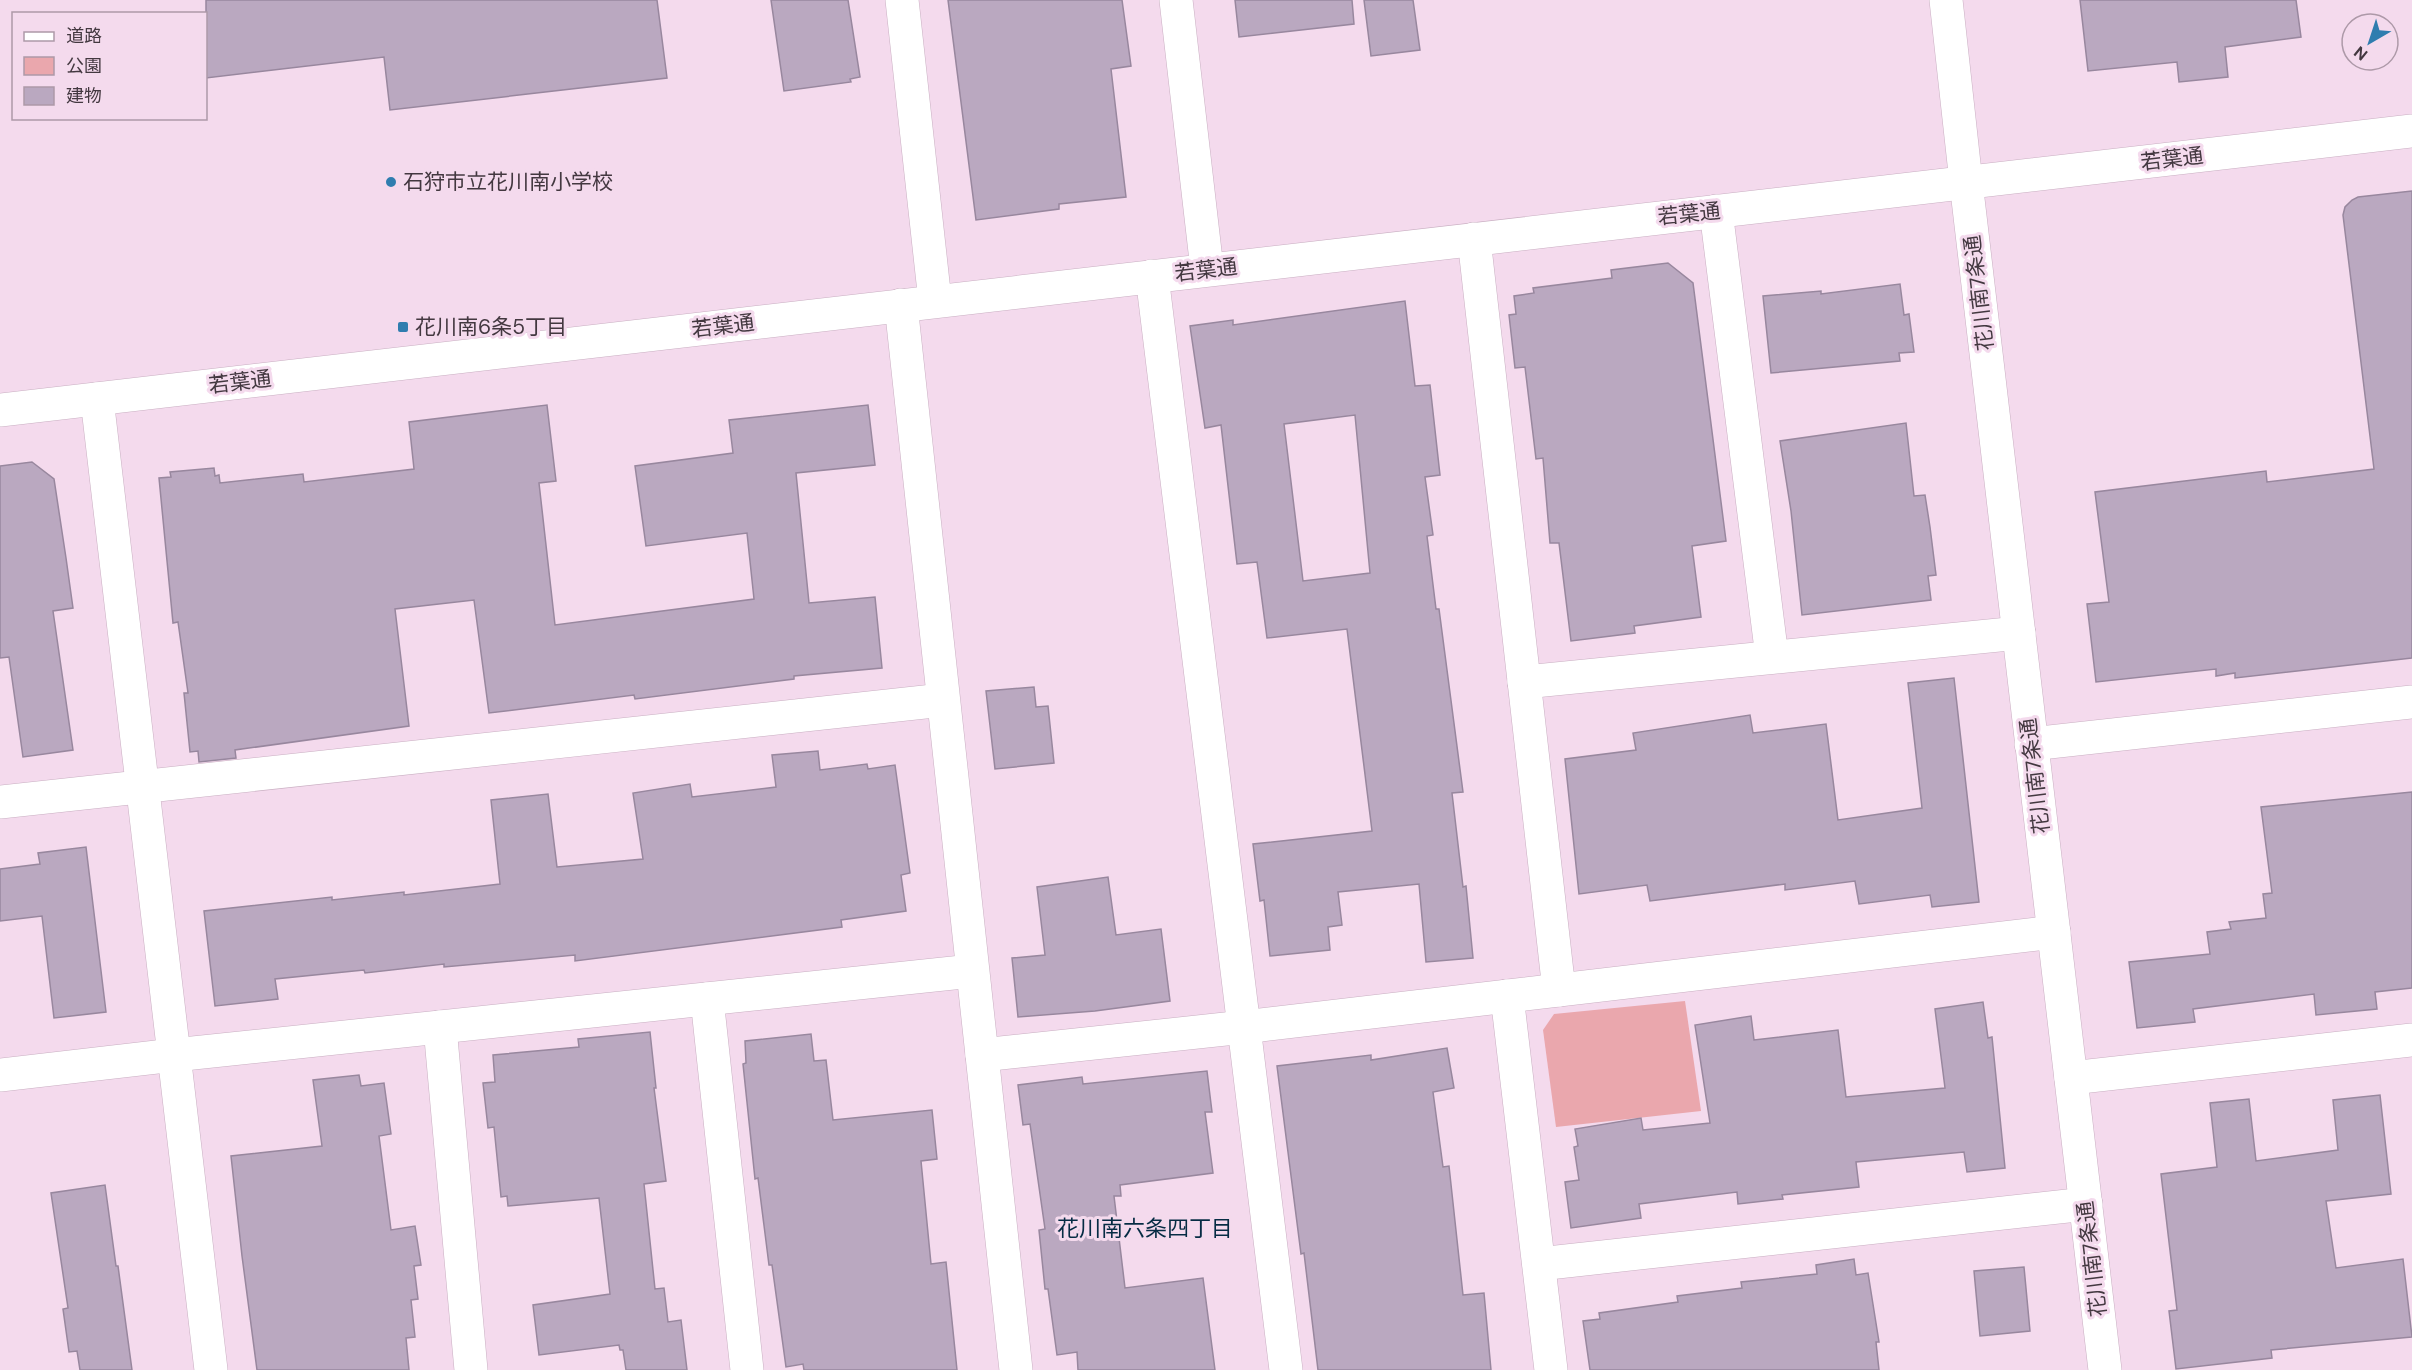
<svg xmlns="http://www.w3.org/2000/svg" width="2412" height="1370" viewBox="0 0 2412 1370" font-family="'DM Sans','Noto Sans JP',sans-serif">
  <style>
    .green { fill: #eaa7ad }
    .building { fill: #baa8c0; stroke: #98879e; stroke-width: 1.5; fill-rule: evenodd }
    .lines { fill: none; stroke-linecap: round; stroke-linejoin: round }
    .minor-casing { stroke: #c9afc2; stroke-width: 34 }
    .tertiary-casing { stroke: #c9afc2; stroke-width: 34 }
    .minor { stroke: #fff; stroke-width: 33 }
    .tertiary { stroke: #fff; stroke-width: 33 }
    .poi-dot { fill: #2f7daf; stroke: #f4daed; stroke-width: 2 }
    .labels { text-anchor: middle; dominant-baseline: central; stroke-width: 6; stroke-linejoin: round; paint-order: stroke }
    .street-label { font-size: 21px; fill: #433840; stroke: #f4daed }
    .poi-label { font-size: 21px; fill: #433840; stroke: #f4daed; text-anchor: start }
    .neighbourhood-label { font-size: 22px; fill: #062c44; stroke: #f4daed }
  </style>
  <rect width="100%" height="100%" fill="#f4daed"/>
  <path class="green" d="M1685,1001l16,110 -145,16 -13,-97 11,-16z"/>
  <g class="building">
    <path d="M206,0h451l10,78 -277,32 -6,-53 -178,21z"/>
    <path d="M771,0h77l12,77 -10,2 1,3 -67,9z"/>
    <path d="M948,0h174l9,66 -20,3 15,128 -67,7v5l-83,11z"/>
    <path d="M1235,0h117l2,24 -115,13z"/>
    <path d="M1364,0h49l7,50 -49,6z"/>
    <path d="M2080,0h216l5,37 -76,10 3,30 -49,5 -2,-20 -89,9z"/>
    <path d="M2412,191v467l-177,20v-5l-19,3v-7l-120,13 -9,-78 22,-2 -14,-110 171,-21 1,11 107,-13 -31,-254 2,-8 7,-7 6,-3z"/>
    <path d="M1668,263l25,20 33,258 -34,5 9,71 -67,9 1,7 -64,8 -12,-98h-9l-7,-85 -7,1 -11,-92 -10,1 -6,-53 7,-1 -2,-18 20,-3 -1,-5 79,-10 -1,-8z"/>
    <path d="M1900,284l4,31 5,-1 5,38 -15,1 1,8 -129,12 -8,-77 58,-5v3z"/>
    <path d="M1405,301l10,85 15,-1 10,90 -15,2 8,58 -6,1 9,73h3l24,183 -11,1 11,94 3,-1 7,72 -47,4 -7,-78 -81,8 4,33 -14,2 2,23 -60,6 -6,-56 -4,1 -7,-57 119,-13 -25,-202 -80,9 -10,-76 -20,2 -16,-139 -16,3 -15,-102 43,-6v5zM1355,415l15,158 -67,8 -19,-157z"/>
    <path d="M547,405l9,76 -17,2 16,142 199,-26 -7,-66 -101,13 -11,-80 98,-13 -4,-33 139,-15 7,60 -79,8 13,130 66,-6 7,71 -88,8v3l-159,20 -1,-4 -145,18 -15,-113 -79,9 14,117 -174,24 1,8 -37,4 -1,-11 -8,1 -6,-59h4l-10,-71 -5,1 -14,-145 12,-1 -1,-5 44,-4 1,8 4,-1 1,8 83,-9 1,8 110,-13 -5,-47z"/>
    <path d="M1906,423l8,73 11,-1 5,32 6,48 -8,1 3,24 -129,15 -11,-104 -11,-70z"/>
    <path d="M32,462l22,17 12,79 7,50 -20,3 20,139 -50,7 -14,-100 -9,1v-192z"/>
    <path d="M1954,678l25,224 -47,5 -2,-12 -71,9 -4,-23 -70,9v-6l-135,17 -3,-16 -68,9 -14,-135 71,-9 -3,-17 117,-18 3,18 73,-9 12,96 84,-12 -14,-125z"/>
    <path d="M1034,687l2,20 12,-1 6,57 -59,6 -9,-78z"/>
    <path d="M818,751l2,19 47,-6 1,5 27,-4 15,108 -9,2 5,36 -65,9 1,7 -267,34v-6l-131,12v-3l-79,9 -1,-3 -89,9 3,20 -63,7 -11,-95 128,-14v3l72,-8v3l96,-11 -9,-84 57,-6 9,73 86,-8 -10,-66 57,-9 2,13 84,-10 -4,-32z"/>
    <path d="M2412,792v196l-37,4 2,17 -61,6 -2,-21 -121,15 2,13 -58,6 -8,-66 81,-8 -3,-22 24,-3 -2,-7 37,-4 -3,-24 9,-1 -11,-86z"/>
    <path d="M86,847l20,165 -52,6 -12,-102 -42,5v-52l40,-5 -2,-11z"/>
    <path d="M1108,877l8,58 45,-6 9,72 -75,10 -77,6 -6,-59 33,-3 -8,-68z"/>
    <path d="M1983,1002l5,36 4,-1 13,131 -38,4 -3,-20 -108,10 3,25 -77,8 1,4 -45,5 -1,-12 -98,12 2,14 -70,10 -6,-46 14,-2 -5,-33 4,-1 -3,-17 66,-11 2,12 67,-7 -15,-98 56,-9 3,24 84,-10 8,67 99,-9 -10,-79z"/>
    <path d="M650,1032l6,56h-2l12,93 -22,3 11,105 9,-1 4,34 13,-2 6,50h-61l-3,-20h-3l-1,-5 -80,10 -6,-50 77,-11 -11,-96 -91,8 -1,-10 -6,1 -7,-70 -6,1 -5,-45 12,-1 -2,-27 86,-8 -1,-8z"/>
    <path d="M811,1034l3,27 12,-1 7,60 99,-10 5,49 -16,2 10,103 15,-2 11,108h-153l-1,-6 -17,3 -14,-102h-3l-11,-87 -3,1 -12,-115 3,-1 -1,-22z"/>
    <path d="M1447,1048l7,40 -21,4 10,75 6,-1 14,129 21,-2 7,77h-173l-14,-117 -3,1 -24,-188 94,-11v5z"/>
    <path d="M1207,1071l5,41h-7l8,61 -93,12 1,11h-7l11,92 78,-10 12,92h-137l-1,-18 -20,3 -9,-66h-3l-6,-59 6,-1 -15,-105 -7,1 -5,-40 64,-8 1,7z"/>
    <path d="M359,1075l2,11 23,-3 7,51 -12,2 12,94 24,-4 6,39 -7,1 4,33 -7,1 4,37 -9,1 3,32h-152l-15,-114 -11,-100 91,-10 -9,-66z"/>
    <path d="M2380,1095l11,99 -65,7 10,67 67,-9 9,78 -141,13 1,8 -96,11 -7,-58 8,-1 -16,-136 56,-7 -7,-64 39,-4 7,62 82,-11 -5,-50z"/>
    <path d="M105,1185l11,81h2l14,104h-52l-3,-19 -8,1 -6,-43 5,-1 -17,-115z"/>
    <path d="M1854,1259l2,16 12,-2 11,69h-3l3,28h-289l-7,-49 17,-2 -1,-6 79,-11 -1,-6 65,-8 -1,-6 76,-8 -1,-9z"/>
    <path d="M2024,1267l6,64 -50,5 -6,-65z"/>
  </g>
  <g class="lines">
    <defs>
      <g id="minor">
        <path d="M902,0l33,301"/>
        <path d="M1176,0l31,269"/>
        <path d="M1946,0l20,182"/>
        <path d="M1716,211l56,446"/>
        <path d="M1474,239l85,751"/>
        <path d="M1152,276l134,1094"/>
        <path d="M901,305l115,1065"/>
        <path d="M97,399l114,971"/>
        <path d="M1524,682l495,-49"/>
        <path d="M2031,744l381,-42"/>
        <path d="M0,802l943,-102"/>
        <path d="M1507,996l44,374"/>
        <path d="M707,999l40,371"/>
        <path d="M440,1027l31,343"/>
        <path d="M982,1055l262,-28 810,-95"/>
        <path d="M0,1075l174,-20 798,-84"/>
        <path d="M2071,1078l341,-38"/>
        <path d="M1539,1264l547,-60"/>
      </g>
      <g id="tertiary">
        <path d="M1966,182l139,1188"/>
        <path d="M0,410l2412,-279"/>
      </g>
    </defs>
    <use href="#minor" class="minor-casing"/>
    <use href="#tertiary" class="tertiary-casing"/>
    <use href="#minor" class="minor"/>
    <use href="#tertiary" class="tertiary"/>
  </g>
  <g class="poi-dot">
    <circle cx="391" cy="182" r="6"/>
    <rect x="397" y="321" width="12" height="12" rx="3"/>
  </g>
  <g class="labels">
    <g class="street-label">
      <text transform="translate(2172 159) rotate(-7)">若葉通</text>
      <text transform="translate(1689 214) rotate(-6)">若葉通</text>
      <text transform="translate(1206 270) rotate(-7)">若葉通</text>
      <text transform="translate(1979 293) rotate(-97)">花川南7条通</text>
      <text transform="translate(723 326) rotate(-7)">若葉通</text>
      <text transform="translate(240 382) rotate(-7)">若葉通</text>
      <text transform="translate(2035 776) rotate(-97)">花川南7条通</text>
      <text transform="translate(2092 1259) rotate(-97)">花川南7条通</text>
    </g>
    <g class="poi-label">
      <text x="403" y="182">石狩市立花川南小学校</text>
      <text x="415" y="327">花川南6条5丁目</text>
    </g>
    <g class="neighbourhood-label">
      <text x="1145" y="1228">花川南六条四丁目</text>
    </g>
  </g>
  <rect x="12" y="12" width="195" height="108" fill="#f4daed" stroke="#ad99a8" stroke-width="1.5"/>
  <rect x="24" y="32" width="30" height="9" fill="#ffffff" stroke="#ad99a8" stroke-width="1.5"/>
  <text x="66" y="42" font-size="18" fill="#433840">道路</text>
  <rect x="24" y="57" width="30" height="18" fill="#eaa7ad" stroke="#ad99a8" stroke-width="1.5"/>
  <text x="66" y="72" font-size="18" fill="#433840">公園</text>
  <rect x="24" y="87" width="30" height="18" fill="#baa8c0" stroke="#ad99a8" stroke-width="1.5"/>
  <text x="66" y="102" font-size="18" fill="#433840">建物</text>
  <g transform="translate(2370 42) rotate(219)"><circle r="28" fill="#f4daed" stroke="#ad99a8" stroke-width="1.5"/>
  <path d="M0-4.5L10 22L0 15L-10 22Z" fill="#2f7daf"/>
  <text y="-9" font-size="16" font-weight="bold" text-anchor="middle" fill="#433840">N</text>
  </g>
</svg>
